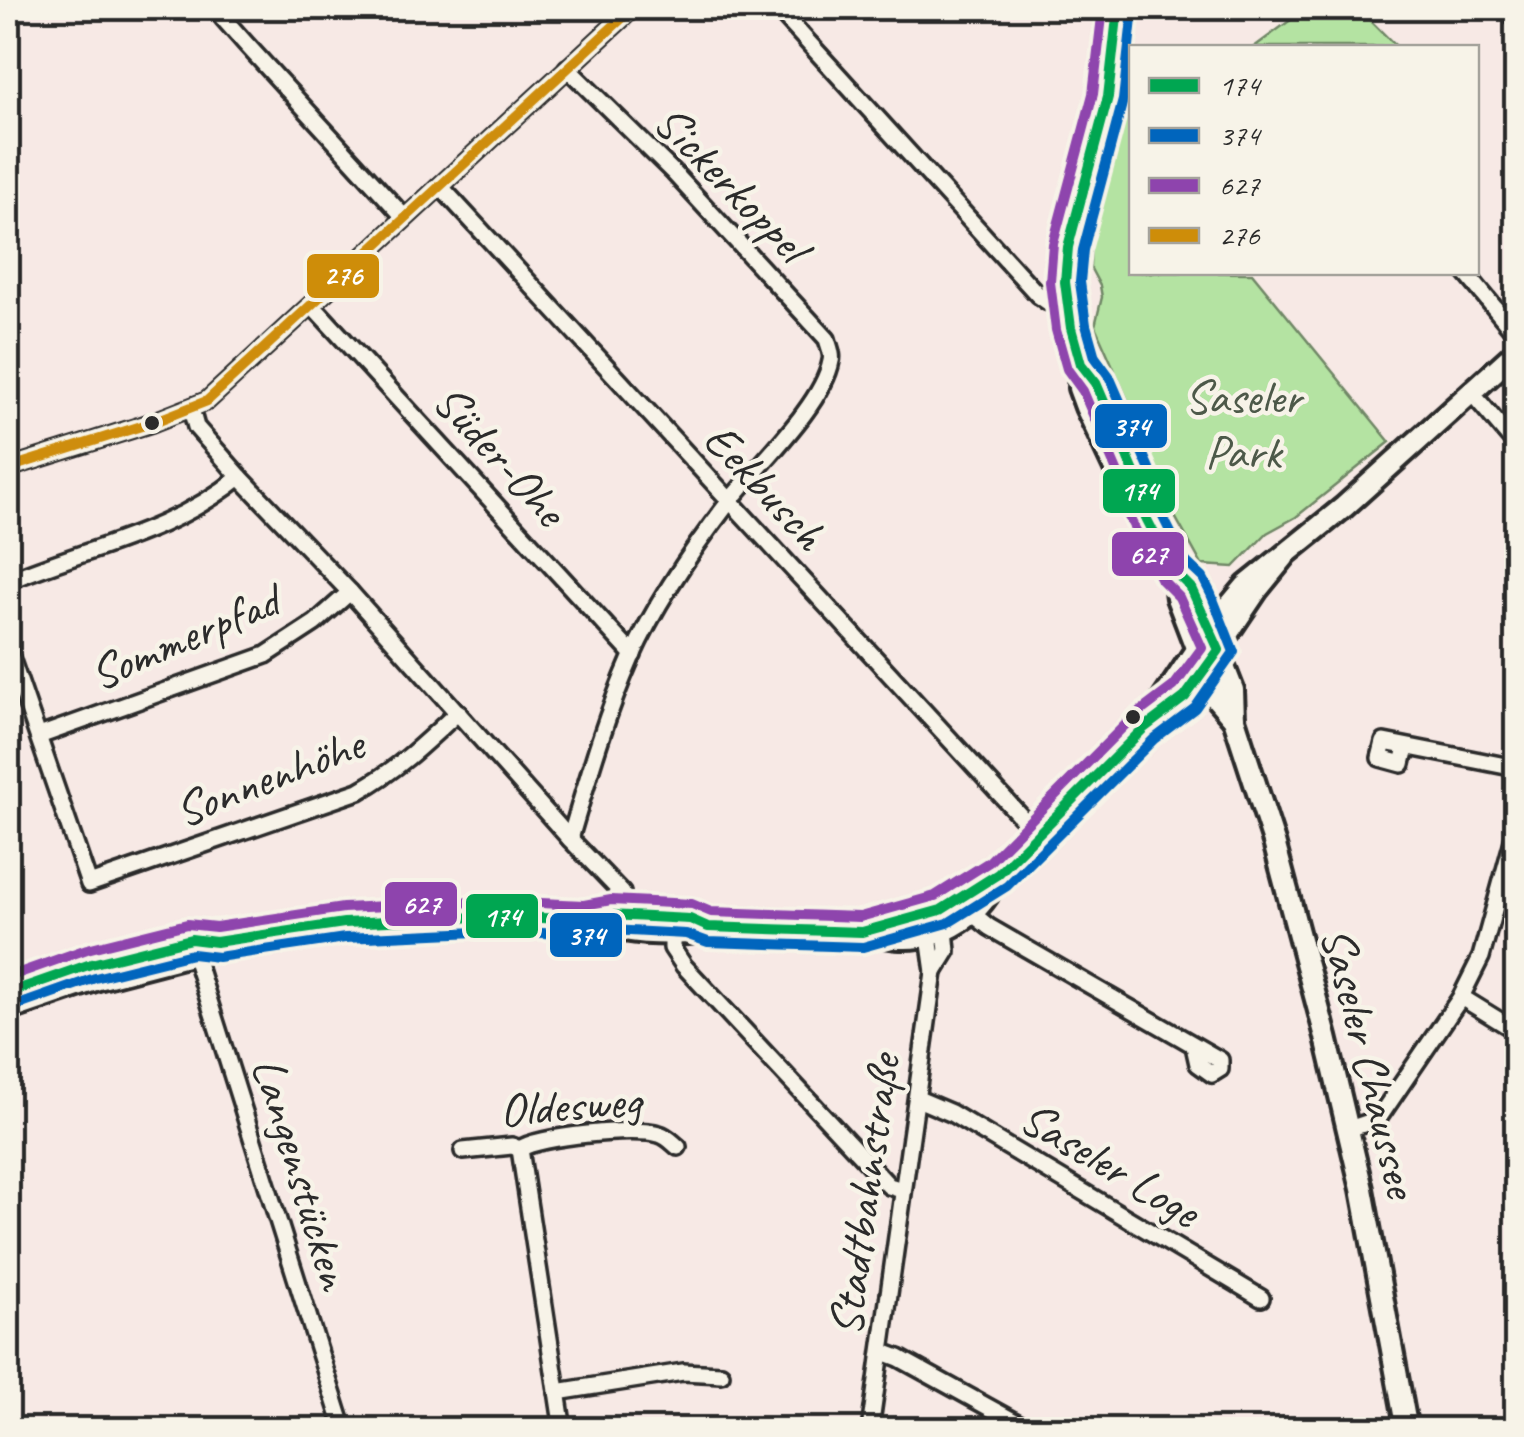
<svg xmlns="http://www.w3.org/2000/svg" width="1524" height="1437" viewBox="0 0 1524 1437" font-family="Caveat,sans-serif">
  <style>
    .green { fill: #b4e3a2; stroke: #708766; stroke-width: 2.5 }
    .lines { fill: none; stroke-linecap: round; stroke-linejoin: round }
    .minor-casing { stroke: #2b2b2b; stroke-width: 22 }
    .major-casing { stroke: #2b2b2b; stroke-width: 28 }
    .minor { stroke: #f7f3e8; stroke-width: 15 }
    .major { stroke: #f7f3e8; stroke-width: 20 }
    .bus-1-casing { stroke: #f7f3e8; stroke-width: 18 }
    .bus-2-casing { stroke: #f7f3e8; stroke-width: 18 }
    .bus-3-casing { stroke: #f7f3e8; stroke-width: 18 }
    .bus-4-casing { stroke: #f7f3e8; stroke-width: 18 }
    .bus-1 { stroke: #00a651; stroke-width: 10 }
    .bus-2 { stroke: #0065bd; stroke-width: 10 }
    .bus-3 { stroke: #8e44ad; stroke-width: 10 }
    .bus-4 { stroke: #ce8d09; stroke-width: 10 }
    .bus-dot { fill: #2b2b2b; stroke: #f7f3e8; stroke-width: 4 }
    .labels { text-anchor: middle; dominant-baseline: central; stroke-width: 9; stroke-linejoin: round; paint-order: stroke }
    .street-label { font-size: 48px; fill: #2b2b2b; stroke: #f7f3e8 }
    .park-label { font-size: 48px; fill: #4d5949; stroke: #f7f3e8 }
    .line-badge { stroke: #f7f3e8; stroke-width: 4 }
    .badge-label { font-size: 28px; text-anchor: middle; font-weight: bold; fill: #fff }
  </style>
  <rect width="100%" height="100%" fill="#f7e9e5"/>
  <filter id="ink" filterUnits="userSpaceOnUse"><feTurbulence type="fractalNoise" baseFrequency=".01" numOctaves="2"/><feDisplacementMap in="SourceGraphic" scale="20" xChannelSelector="R" yChannelSelector="G"/><feConvolveMatrix kernelMatrix="1 2 1 2 8 2 1 2 1" color-interpolation-filters="sRGB"/></filter>
  <g filter="url(#ink)">
    <g class="green">
      <path d="M1307,8h51l39,39h-143z"/>
      <path d="M1131,90l1,182 120,1 138,169 -94,75 -29,16 -33,34 -32,-2 -69,-124 -5,-41 -33,-74 7,-29 -2,-11 -10,-19 1,-29 37,-147z"/>
    </g>
    <g class="lines">
      <defs>
        <g id="minor">
          <path d="M221,8l2,10 23,26 159,174"/>
          <path d="M777,8l261,287 10,7 19,2"/>
          <path d="M1509,8l7,13"/>
          <path d="M1114,65l18,10"/>
          <path d="M567,68l107,105 153,166c2,8 6,15 4,22 -8,44 -75,106 -103,142 -36,47 -73,101 -97,155 -26,59 -43,120 -61,181"/>
          <path d="M440,186l597,648"/>
          <path d="M1465,272l51,62"/>
          <path d="M312,305l321,350"/>
          <path d="M1471,392l45,53"/>
          <path d="M191,409l5,18 44,50 110,115 220,247 52,54 5,23"/>
          <path d="M8,468l143,-45 56,-22 426,-393"/>
          <path d="M8,581c82,-34 160,-46 232,-104"/>
          <path d="M8,649l81,235 270,-93c38,-21 67,-49 99,-79"/>
          <path d="M39,736l227,-81 49,-32 35,-31"/>
          <path d="M1406,747l-4,17 -22,-6 4,-16 132,26"/>
          <path d="M973,914l16,13 231,133v9l-8,5 -14,-10 -4,-18"/>
          <path d="M672,932v16l12,18 205,220 13,4"/>
          <path d="M192,947l152,483"/>
          <path d="M934,972l13,-21 -3,-31"/>
          <path d="M1461,997l55,34"/>
          <path d="M918,1099l33,14 310,185"/>
          <path d="M1349,1129l29,-10 83,-122 20,-40 35,-127"/>
          <path d="M520,1149l43,281"/>
          <path d="M463,1151l49,-5 8,3c19,-13 116,-22 139,-15 8,2 13,8 19,13"/>
          <path d="M883,1352l16,6 131,72"/>
          <path d="M557,1392l126,-20 38,2"/>
          <path d="M870,1430l64,-458 -8,-57"/>
        </g>
        <g id="major">
          <path d="M1118,8l-6,72 -41,150 -6,52 6,46 10,36 15,19 41,96 4,29"/>
          <path d="M1081,364l-2,24 7,19 37,79 18,22 32,62 4,28 38,99 19,22"/>
          <path d="M1173,570l18,18 7,13 35,89 1,29 40,123 52,195 36,152 45,241"/>
          <path d="M1149,720l61,-91 36,-43 98,-79 172,-155"/>
          <path d="M587,920c31,12 68,15 101,13 14,-1 25,-6 39,-5 44,1 90,-1 134,4 13,1 26,6 39,6 44,2 83,-23 98,-64"/>
          <path d="M862,932l79,-22 57,-36 146,-146 41,-31 72,-107 27,-33"/>
          <path d="M8,993l83,-29 100,-25 25,3 128,-19 155,-7 86,4 25,-5 80,4 18,8"/>
          <path d="M8,1010l90,-31 96,-25 22,-12"/>
        </g>
      </defs>
      <use href="#minor" class="minor-casing"/>
      <use href="#major" class="major-casing"/>
      <use href="#minor" class="minor"/>
      <use href="#major" class="major"/>
      <defs>
        <path id="bus-1" d="M8,993l83,-29 100,-25 25,3 128,-19 155,-7 86,4 25,-5 80,4 18,8 154,5 79,-22 57,-36 146,-146 41,-31 34,-47 -28,-62 -18,-18 -32,-62 -4,-29 -41,-96 -15,-19 -10,-36 -6,-46 3,-35 40,-150 10,-89"/>
        <path id="bus-2" d="M13,1007l82,-29 97,-24 26,3 127,-19 154,-7 87,4 25,-5 75,4 22,8 155,5 85,-24 59,-37 147,-147 41,-31 39,-56 -23,-58 -8,-16 -18,-17 -29,-58 -5,-30 -42,-97 -14,-19 -9,-32 -6,-43 3,-32 40,-150 10,-90"/>
        <path id="bus-3" d="M8,977l79,-28 100,-25 29,3 127,-19 155,-7 86,4 27,-5 81,4 19,8 149,5 75,-21 54,-34 144,-145 41,-31 28,-38 -23,-51 -19,-19 -32,-63 -6,-32 -39,-92 -16,-22 -11,-39 -6,-48 3,-38 40,-150 10,-86"/>
        <path id="bus-4" d="M8,468l143,-45 56,-22 426,-393"/>
      </defs>
      <use href="#bus-1" class="bus-1-casing"/>
      <use href="#bus-2" class="bus-2-casing"/>
      <use href="#bus-3" class="bus-3-casing"/>
      <use href="#bus-4" class="bus-4-casing"/>
      <use href="#bus-1" class="bus-1"/>
      <use href="#bus-2" class="bus-2"/>
      <use href="#bus-3" class="bus-3"/>
      <use href="#bus-4" class="bus-4"/>
    </g>
  </g>
  <g class="bus-dot">
    <circle cx="152" cy="423" r="9"/>
    <circle cx="1133" cy="717" r="9"/>
  </g>
  <g class="labels">
    <g class="street-label">
      <text transform="translate(731 183) rotate(46)">Sickerkoppel</text>
      <text transform="translate(500 455) rotate(48)">Süder-Ohe</text>
      <text transform="translate(765 486) rotate(47)">Eekbusch</text>
      <text transform="translate(184 637) rotate(-23)">Sommerpfad</text>
      <text transform="translate(269 777) rotate(-21)">Sonnenhöhe</text>
      <text transform="translate(1370 1062) rotate(76)">Saseler Chaussee</text>
      <text transform="translate(570 1105) rotate(-4)">Oldesweg</text>
      <text transform="translate(1110 1164) rotate(31)">Saseler Loge</text>
      <text transform="translate(302 1173) rotate(73)">Langenstücken</text>
      <text transform="translate(864 1195) rotate(-82)">Stadtbahnstraße</text>
    </g>
    <g class="park-label">
      <text x="1243" y="397">Saseler<tspan x="1243" dy="55">Park</tspan></text>
    </g>
  </g>
  <g class="line-badge">
    <rect x="305" y="252" width="76" height="48" rx="10" fill="#ce8d09"/>
    <rect x="1093" y="402" width="76" height="48" rx="10" fill="#0065bd"/>
    <rect x="1101" y="467" width="76" height="48" rx="10" fill="#00a651"/>
    <rect x="1110" y="530" width="76" height="48" rx="10" fill="#8e44ad"/>
    <rect x="383" y="880" width="76" height="48" rx="10" fill="#8e44ad"/>
    <rect x="464" y="892" width="76" height="48" rx="10" fill="#00a651"/>
    <rect x="548" y="911" width="76" height="48" rx="10" fill="#0065bd"/>
  </g>
  <g class="badge-label">
    <text x="343" y="285">276</text>
    <text x="1131" y="436">374</text>
    <text x="1139" y="500">174</text>
    <text x="1148" y="564">627</text>
    <text x="421" y="914">627</text>
    <text x="502" y="926">174</text>
    <text x="586" y="945">374</text>
  </g>
  <rect width="1524" height="1437" fill="none" stroke="#f7f3e8" stroke-width="40"/>
  <rect x="20" y="20" width="1484" height="1397" fill="none" stroke="#2b2b2b" stroke-width="4" filter="url(#ink)"/>
  <rect x="1129" y="45" width="350" height="230" fill="#f7f3e8" stroke="#a5a39c" stroke-width="2.5"/>
  <rect x="1149" y="78" width="50" height="15" fill="#00a651" stroke="#a5a39c" stroke-width="2.5"/>
  <text x="1219" y="95" font-size="30" fill="#2b2b2b">174</text>
  <rect x="1149" y="128" width="50" height="15" fill="#0065bd" stroke="#a5a39c" stroke-width="2.5"/>
  <text x="1219" y="145" font-size="30" fill="#2b2b2b">374</text>
  <rect x="1149" y="178" width="50" height="15" fill="#8e44ad" stroke="#a5a39c" stroke-width="2.5"/>
  <text x="1219" y="195" font-size="30" fill="#2b2b2b">627</text>
  <rect x="1149" y="228" width="50" height="15" fill="#ce8d09" stroke="#a5a39c" stroke-width="2.5"/>
  <text x="1219" y="245" font-size="30" fill="#2b2b2b">276</text>
</svg>
